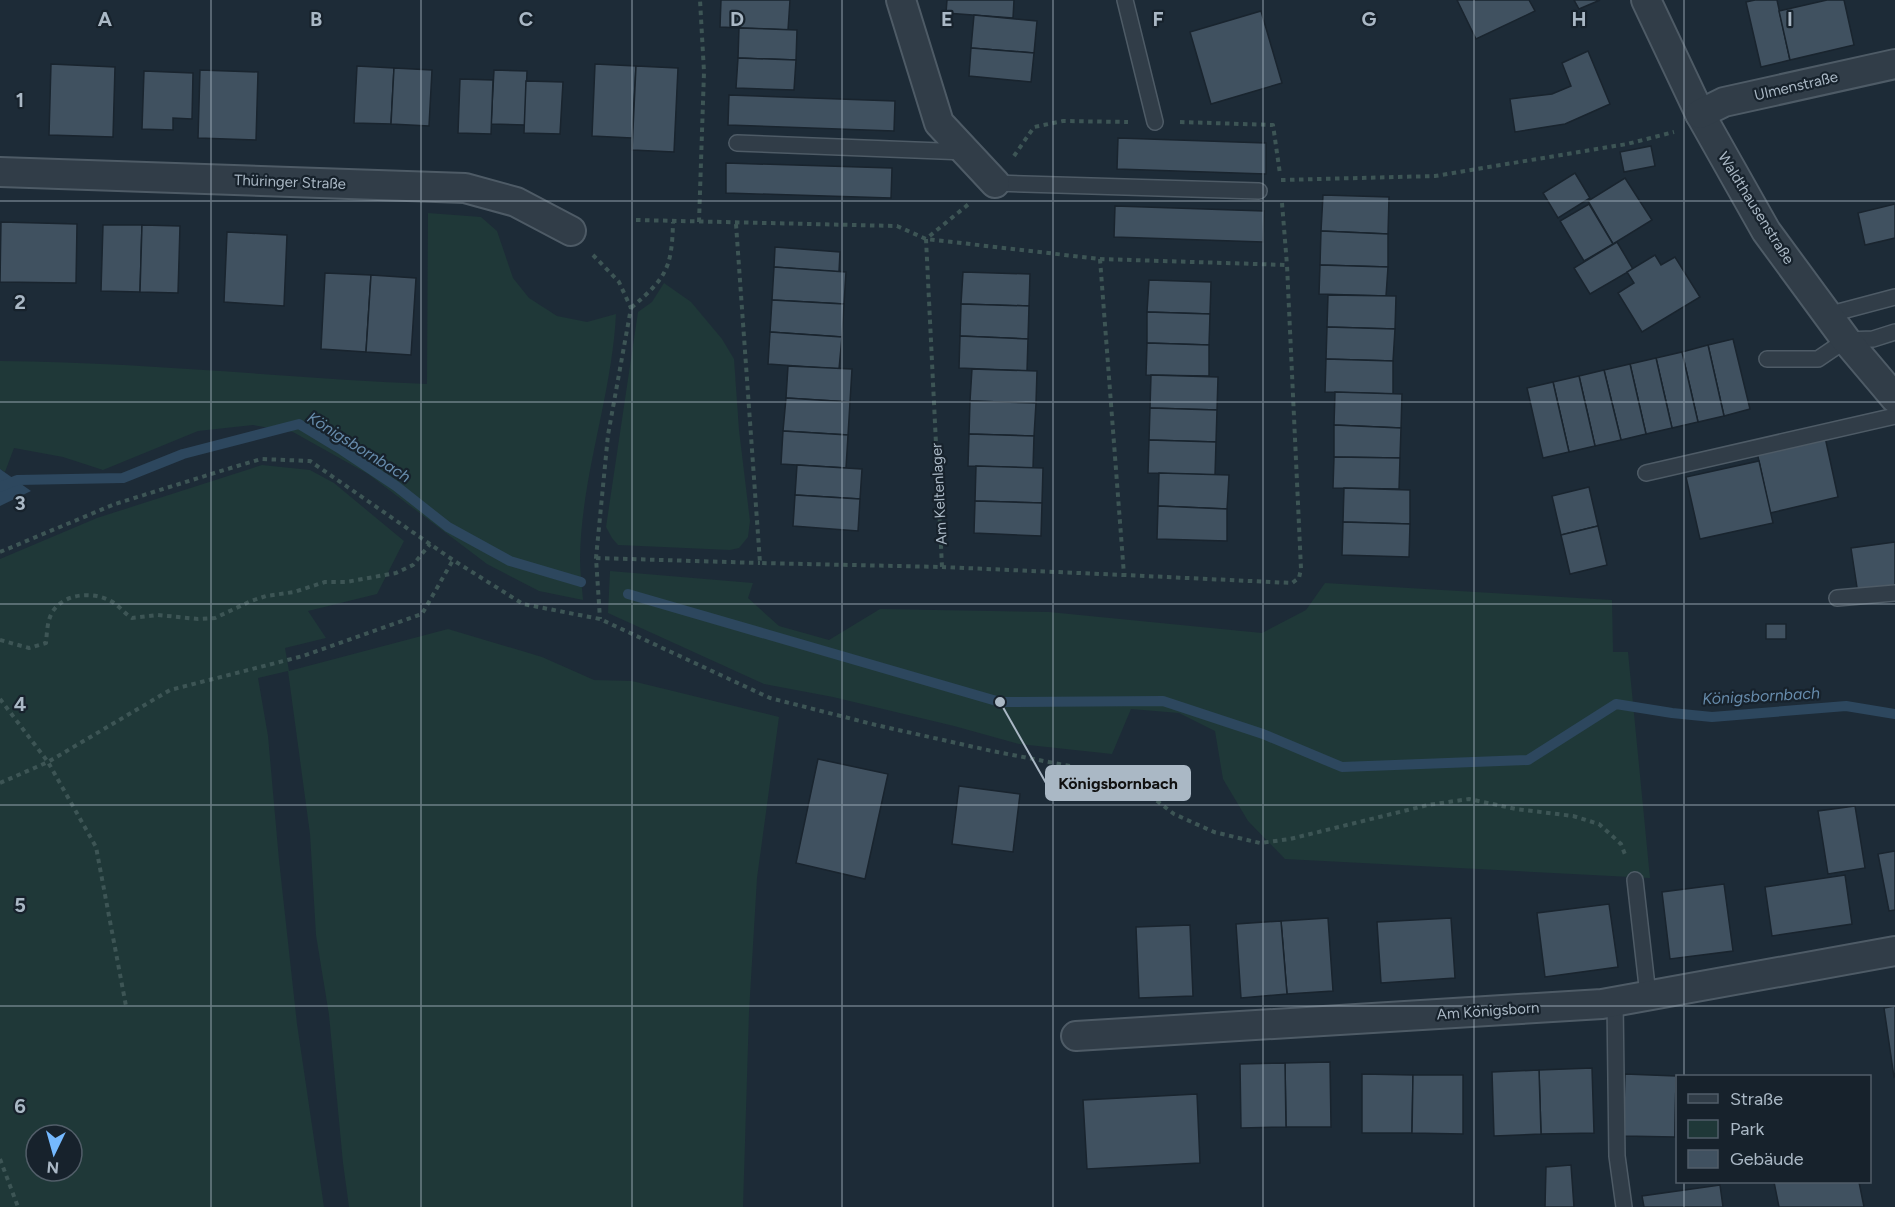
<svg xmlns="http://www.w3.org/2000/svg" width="1895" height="1207" viewBox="0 0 1895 1207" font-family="Figtree,sans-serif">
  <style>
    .green { fill: #1f3838; fill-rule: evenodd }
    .water { fill: #2d475e }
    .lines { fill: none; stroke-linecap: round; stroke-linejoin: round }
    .stream { stroke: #2d475e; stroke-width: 10 }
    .building { fill: #405160; stroke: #19242e; stroke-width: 1.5 }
    .lane-casing { stroke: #4e5b66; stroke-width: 18 }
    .street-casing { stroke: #4e5b66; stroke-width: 32 }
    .path { stroke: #3d5555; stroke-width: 4; stroke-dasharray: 4.5 4.5; stroke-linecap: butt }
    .lane { stroke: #313d48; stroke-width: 15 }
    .street { stroke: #313d48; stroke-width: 28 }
    .grid { fill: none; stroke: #aab8c5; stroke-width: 1.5; stroke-opacity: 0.55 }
    .labels { text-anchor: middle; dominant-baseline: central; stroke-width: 4.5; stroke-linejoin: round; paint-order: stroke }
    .street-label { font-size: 15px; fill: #aab8c5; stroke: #17222c }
    .water-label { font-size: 16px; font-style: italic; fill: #678cac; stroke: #17222c }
    .grid-label { font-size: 20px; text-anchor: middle; font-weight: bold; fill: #aab8c5; stroke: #17222c; stroke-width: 4.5; stroke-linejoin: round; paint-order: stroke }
    .leader { fill: none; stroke: #aab8c5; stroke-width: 2 }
    .callout-dot { fill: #aab8c5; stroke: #17222c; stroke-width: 2 }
    .callout { fill: #aab8c5; stroke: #aab8c5; stroke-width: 2 }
    .callout-label { font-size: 16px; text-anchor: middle; font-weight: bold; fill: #111 }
  </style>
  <rect width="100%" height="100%" fill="#1d2b37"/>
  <g class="green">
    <path d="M428,213l53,4 16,14 16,47 16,20 28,18 30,6 29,-8c-4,82 -35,162 -36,245 0,13 2,27 3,41l-44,-9 -52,-27 -119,-90 -75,-42 -40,-7 -55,6 -95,39 -40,-13 -49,-9 -9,24 -5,-3v-108c143,1 284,17 427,23z"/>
    <path d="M664,283l27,19 31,37 12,20 5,71 11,91 -2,16 -9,11 -9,2 -112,-5 -6,-7 -6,-11 32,-215 14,-10z"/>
    <path d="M262,465l48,5 24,13 70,58 -27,53 -69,17 18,27 -41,10 4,23 159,-42 94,28 52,23 38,1 147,36 -22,161 -8,134 -6,195h-394l-6,-44 -14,-148 -13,-80 -6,-101 -22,-163 -30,7 10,58 11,124 18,164 27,183h-324v-648l97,-41zM36,1135h36v36h-36z"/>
    <path d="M610,571l143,12 -5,15 31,28 50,14 51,-31 169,3 213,21 44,-23 19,-27 287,17 1,52h15l22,226 -365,-19 -37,-38 -25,-42 -8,-48 -36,-18 -48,-4 -19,45 -93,-10 -65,-18 -121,-29 -69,-13 -156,-71z"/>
  </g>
  <path class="water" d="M0,469l31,22 -31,15z"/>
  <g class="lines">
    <g class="stream">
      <path d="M0,487l17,-7 106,-2 60,-24 116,-30 43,26 54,36 52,41 62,34 71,21"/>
      <path d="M628,594l372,108 163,-1 100,33 79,33 186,-7 88,-56 56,9 40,4 134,-11 49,8"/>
    </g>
  </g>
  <g class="building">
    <path d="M721,0h69l-2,30 -68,-3z"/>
    <path d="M947,0h67l-1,18 -67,-5z"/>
    <path d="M1457,0h72l6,11 -59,28z"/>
    <path d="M1574,0h26l-21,9z"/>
    <path d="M1755,0h22l13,60 -29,7 -15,-65z"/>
    <path d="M1827,0h17l10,45 -64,15 -11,-49z"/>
    <path d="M1261,11l21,72 -71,21 -21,-72z"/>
    <path d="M974,15l63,6 -3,32 -63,-5z"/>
    <path d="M739,28l58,2 -1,30 -58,-2z"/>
    <path d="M971,48l63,5 -3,29 -62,-6z"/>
    <path d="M1588,51l22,53 -45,20 -50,8 -5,-33 42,-5 19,-8 -9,-23z"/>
    <path d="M738,58l58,2 -2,30 -58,-2z"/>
    <path d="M51,64l64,3 -2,70 -64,-2z"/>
    <path d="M595,64l41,2 -4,72 -40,-2z"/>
    <path d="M357,66l37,2 -3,56 -37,-1z"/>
    <path d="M636,66l42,2 -4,84 -42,-2z"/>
    <path d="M394,68l38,2 -3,56 -38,-2z"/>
    <path d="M200,70l58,2 -2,68 -58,-2z"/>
    <path d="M494,70l33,1 -2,54 -34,-1z"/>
    <path d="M144,71l49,2 -1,46 -19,-1v12l-31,-1z"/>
    <path d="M460,79l33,1 -2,54 -33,-1z"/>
    <path d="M526,81l37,1 -3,52 -36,-1z"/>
    <path d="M729,95l166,6 -1,30 -166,-6z"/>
    <path d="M1118,138l148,5v31l-149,-5z"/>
    <path d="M1651,146l4,20 -31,6 -4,-20z"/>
    <path d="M726,163l166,5 -1,30 -165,-5z"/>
    <path d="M1575,173l15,25 -32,20 -15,-25z"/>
    <path d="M1625,178l27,42 -39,24 -25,-43z"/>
    <path d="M1323,195l66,2 -1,37 -67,-3z"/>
    <path d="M1589,204l24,40 -29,17 -24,-40z"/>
    <path d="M1895,204v34l-30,7 -7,-32z"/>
    <path d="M1115,206l149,5 -1,31 -149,-5z"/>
    <path d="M1,222l76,2 -1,59 -76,-1z"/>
    <path d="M103,225h39l-2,67 -39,-1z"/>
    <path d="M142,225l38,1 -2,67 -38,-1z"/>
    <path d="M1321,231l67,3v33l-68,-2z"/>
    <path d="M227,232l60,3 -3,71 -60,-4z"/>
    <path d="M1617,242l16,27 -43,25 -16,-26z"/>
    <path d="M775,247l65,5 -1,20 -65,-5z"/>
    <path d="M1655,255l6,10 14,-8 25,40 -58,35 -24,-39 16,-10 -7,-11z"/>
    <path d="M1320,265l68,2 -2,29 -67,-2z"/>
    <path d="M774,267l72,5 -2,32 -72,-4z"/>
    <path d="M963,272l67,2 -1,32 -68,-2z"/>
    <path d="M325,273l46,2 -5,77 -45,-3z"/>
    <path d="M371,275l45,3 -5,77 -45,-3z"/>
    <path d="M1149,280l62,2 -1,32 -63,-2z"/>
    <path d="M1328,295l68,1 -1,33 -68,-2z"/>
    <path d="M772,300l72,4 -2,33 -72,-5z"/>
    <path d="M961,304l68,2 -1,33 -68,-3z"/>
    <path d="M1147,312l63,2 -1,31 -62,-2z"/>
    <path d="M1327,327l68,2 -2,32 -67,-2z"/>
    <path d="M770,332l72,5 -3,32 -71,-5z"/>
    <path d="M960,336l68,3 -1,32 -68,-3z"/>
    <path d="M1733,339l17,70 -26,7 -16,-71z"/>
    <path d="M1147,343l62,2v31l-63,-1z"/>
    <path d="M1708,345l16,71 -26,6 -16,-70z"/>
    <path d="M1682,352l16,70 -26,6 -16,-70z"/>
    <path d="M1656,358l16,70 -26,6 -16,-70z"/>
    <path d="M1326,359l67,2v33l-68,-2z"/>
    <path d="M1630,364l16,70 -25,6 -17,-70z"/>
    <path d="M788,366l64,3 -2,33 -64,-4z"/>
    <path d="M972,369l65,2 -1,32 -66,-2z"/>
    <path d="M1604,370l17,70 -26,6 -16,-70z"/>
    <path d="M1151,375l67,2 -1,33 -67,-2z"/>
    <path d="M1579,376l16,70 -26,6 -16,-70z"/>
    <path d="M1553,382l16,70 -26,6 -16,-70z"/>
    <path d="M1335,392l67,2 -1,34 -67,-3z"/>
    <path d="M786,398l64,4 -2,33 -65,-4z"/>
    <path d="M970,401l66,2 -2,33 -65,-2z"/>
    <path d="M1150,408l67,2 -1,32 -67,-2z"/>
    <path d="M1334,425l67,3 -1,30 -66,-1z"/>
    <path d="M783,431l65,4 -2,33 -65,-4z"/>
    <path d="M969,434l65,2 -1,32 -65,-2z"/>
    <path d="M1825,437l13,60 -68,16 -13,-61z"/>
    <path d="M1149,440l67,2 -1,33 -67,-2z"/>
    <path d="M1334,457l66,1 -1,31 -66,-1z"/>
    <path d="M1759,461l14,62 -73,16 -14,-62z"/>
    <path d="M797,465l65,4 -2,30 -65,-4z"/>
    <path d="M976,466l67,2 -1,35 -67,-2z"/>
    <path d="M1159,473l70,2 -2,34 -69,-3z"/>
    <path d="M1589,487l9,39 -37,9 -9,-39z"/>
    <path d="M1344,488l66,2v34l-67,-2z"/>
    <path d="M795,495l65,4 -2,32 -65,-5z"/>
    <path d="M975,501l67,2 -1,33 -67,-3z"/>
    <path d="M1158,506l69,3v32l-70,-2z"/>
    <path d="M1343,522l67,2 -1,33 -67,-2z"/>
    <path d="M1598,526l9,39 -37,9 -9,-39z"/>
    <path d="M1895,542v46l-37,6 -7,-46z"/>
    <rect x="1766" y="624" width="20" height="15"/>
    <path d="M818,759l70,15 -23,105 -69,-16z"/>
    <path d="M959,786l61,8 -7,58 -61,-8z"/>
    <path d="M1855,806l10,62 -37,6 -10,-63z"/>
    <path d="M1895,851v59l-6,1 -11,-57z"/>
    <path d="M1845,875l7,49 -80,12 -7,-49z"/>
    <path d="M1724,884l9,67 -63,8 -8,-67z"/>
    <path d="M1609,904l9,63 -73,10 -8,-64z"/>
    <path d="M1328,918l5,73 -46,3 -6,-73z"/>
    <path d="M1451,918l4,60 -74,5 -4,-61z"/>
    <path d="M1281,921l6,73 -46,4 -5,-74z"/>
    <path d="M1190,925l3,71 -54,2 -3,-71z"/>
    <path d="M1895,1006v70l-1,1 -10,-69z"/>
    <path d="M1330,1062l1,65h-45l-1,-64z"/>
    <path d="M1285,1063l1,64 -45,1 -1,-64z"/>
    <path d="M1592,1068l2,65 -53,1 -2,-64z"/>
    <path d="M1539,1070l2,64 -47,2 -2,-64z"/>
    <path d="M1362,1074l51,1 -1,58h-50z"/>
    <path d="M1625,1074l51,2 -1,61 -52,-1z"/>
    <path d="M1413,1075h50v59l-51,-1z"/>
    <path d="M1676,1076h34h-32v61h-3z"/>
    <path d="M1197,1094l3,69 -113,6 -4,-69z"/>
    <path d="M1571,1165l3,42h-29l1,-40z"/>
    <path d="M1774,1182h85l5,25h-85z"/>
    <path d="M1720,1185l3,22h-79l-2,-11z"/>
  </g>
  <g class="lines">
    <defs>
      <g id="lane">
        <path d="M1125,0l30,122"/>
        <path d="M737,143l229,9"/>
        <path d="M995,183l264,8"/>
        <path d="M1827,315l68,-18"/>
        <path d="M1767,359h51l28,-19 27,-1 22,-7"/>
        <path d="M1646,473l249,-57"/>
        <path d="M1837,598l58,-5"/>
        <path d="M1635,880l13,115"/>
        <path d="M1615,1001l2,155 7,51"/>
      </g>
      <g id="street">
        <path d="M901,0l38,123 56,60"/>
        <path d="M1646,0l54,114 66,117 80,109 49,58"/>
        <path d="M1700,114l24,-12 171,-38"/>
        <path d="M0,172l465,16 51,14 55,29"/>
        <path d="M1076,1036l526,-32 293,-53"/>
      </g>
    </defs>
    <use href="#lane" class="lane-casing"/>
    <use href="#street" class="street-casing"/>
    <g class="path">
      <path d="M1180,122l93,3 7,49"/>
      <path d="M1014,156l20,-29 29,-6 65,1"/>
      <path d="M1281,180l154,-4 192,-32 47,-12"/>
      <path d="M1282,203l5,62"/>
      <path d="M636,220l261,6 29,13 174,20 24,316 -182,-8"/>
      <path d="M699,222l5,-150 -4,-72"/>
      <path d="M736,224l24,339 182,4 -16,-328 44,-36"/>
      <path d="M593,255l26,27 12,26 -23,127 -12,123 4,61"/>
      <path d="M1100,259l187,6 14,304 -2,9 -7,5 -168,-8"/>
      <path d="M631,308c35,-30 41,-39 42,-86"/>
      <path d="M0,552l115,-48 109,-34 37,-11 49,2 143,99 70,44 77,15 170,79 106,27 116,26 93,18 38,12 29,16 22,17 40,18 46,11 30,-4 138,-34 41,-6 47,10 57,7 26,8 22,20 5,13"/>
      <path d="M596,558l164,5"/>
      <path d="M0,640l29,8 17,-5c1,-10 1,-23 7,-32 13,-19 43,-20 61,-8 6,4 11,11 18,15l26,-3 40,4 17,-1 36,-17 15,-5 28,-4 31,-10h21l50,-9 17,-8 17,-21"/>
      <path d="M0,699l48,63 122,-72 133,-34 119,-42 31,-54"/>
      <path d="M0,783l48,-21 48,85 30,159"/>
      <path d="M0,1159l18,48"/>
    </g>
    <use href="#lane" class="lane"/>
    <use href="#street" class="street"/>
  </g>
  <path class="grid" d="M211,0v1207M421,0v1207M632,0v1207M842,0v1207M1053,0v1207M1263,0v1207M1474,0v1207M1684,0v1076M0,201h1895M0,402h1895M0,604h1895M0,805h1895M0,1006h1895M1684,1182v25"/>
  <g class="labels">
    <g class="street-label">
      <text transform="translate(1796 86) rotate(-13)">Ulmenstraße</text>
      <text transform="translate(290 182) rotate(2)">Thüringer Straße</text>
      <text transform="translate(1756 208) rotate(58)">Waldthausenstraße</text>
      <text transform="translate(939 494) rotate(-93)">Am Keltenlager</text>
      <text transform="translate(1488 1011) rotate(-4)">Am Königsborn</text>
    </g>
    <g class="water-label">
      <text transform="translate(359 447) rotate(32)">Königsbornbach</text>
      <text transform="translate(1761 696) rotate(-3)">Königsbornbach</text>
    </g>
  </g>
  <g class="grid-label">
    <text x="105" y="26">A</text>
    <text x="316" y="26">B</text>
    <text x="526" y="26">C</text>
    <text x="737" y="26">D</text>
    <text x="947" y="26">E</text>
    <text x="1158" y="26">F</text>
    <text x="1369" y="26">G</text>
    <text x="1579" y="26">H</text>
    <text x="1790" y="26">I</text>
    <text x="20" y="107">1</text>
    <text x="20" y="309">2</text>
    <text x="20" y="510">3</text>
    <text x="20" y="711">4</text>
    <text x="20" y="912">5</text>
    <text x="20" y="1113">6</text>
  </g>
  <path class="leader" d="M1000 702L1046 783"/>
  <circle class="callout-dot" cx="1000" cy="702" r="6"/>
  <rect class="callout" x="1046" y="766" width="144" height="34" rx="6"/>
  <g class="callout-label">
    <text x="1118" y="789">Königsbornbach</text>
  </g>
  <rect x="1676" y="1075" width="195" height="108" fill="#17222c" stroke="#525e69" stroke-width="1.5"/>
  <rect x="1688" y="1094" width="30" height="9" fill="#313d48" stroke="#525e69" stroke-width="1.5"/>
  <text x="1730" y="1105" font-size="18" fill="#aab8c5">Straße</text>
  <rect x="1688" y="1120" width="30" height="18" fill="#1f3838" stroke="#525e69" stroke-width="1.5"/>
  <text x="1730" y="1135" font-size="18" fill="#aab8c5">Park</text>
  <rect x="1688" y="1150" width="30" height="18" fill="#405160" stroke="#525e69" stroke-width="1.5"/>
  <text x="1730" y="1165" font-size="18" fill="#aab8c5">Gebäude</text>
  <g transform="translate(54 1153) rotate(185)"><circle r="28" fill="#17222c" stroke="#525e69" stroke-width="1.5"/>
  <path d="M0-4.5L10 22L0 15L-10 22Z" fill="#75b9ff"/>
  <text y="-9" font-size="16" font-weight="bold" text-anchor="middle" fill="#aab8c5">N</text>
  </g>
</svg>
